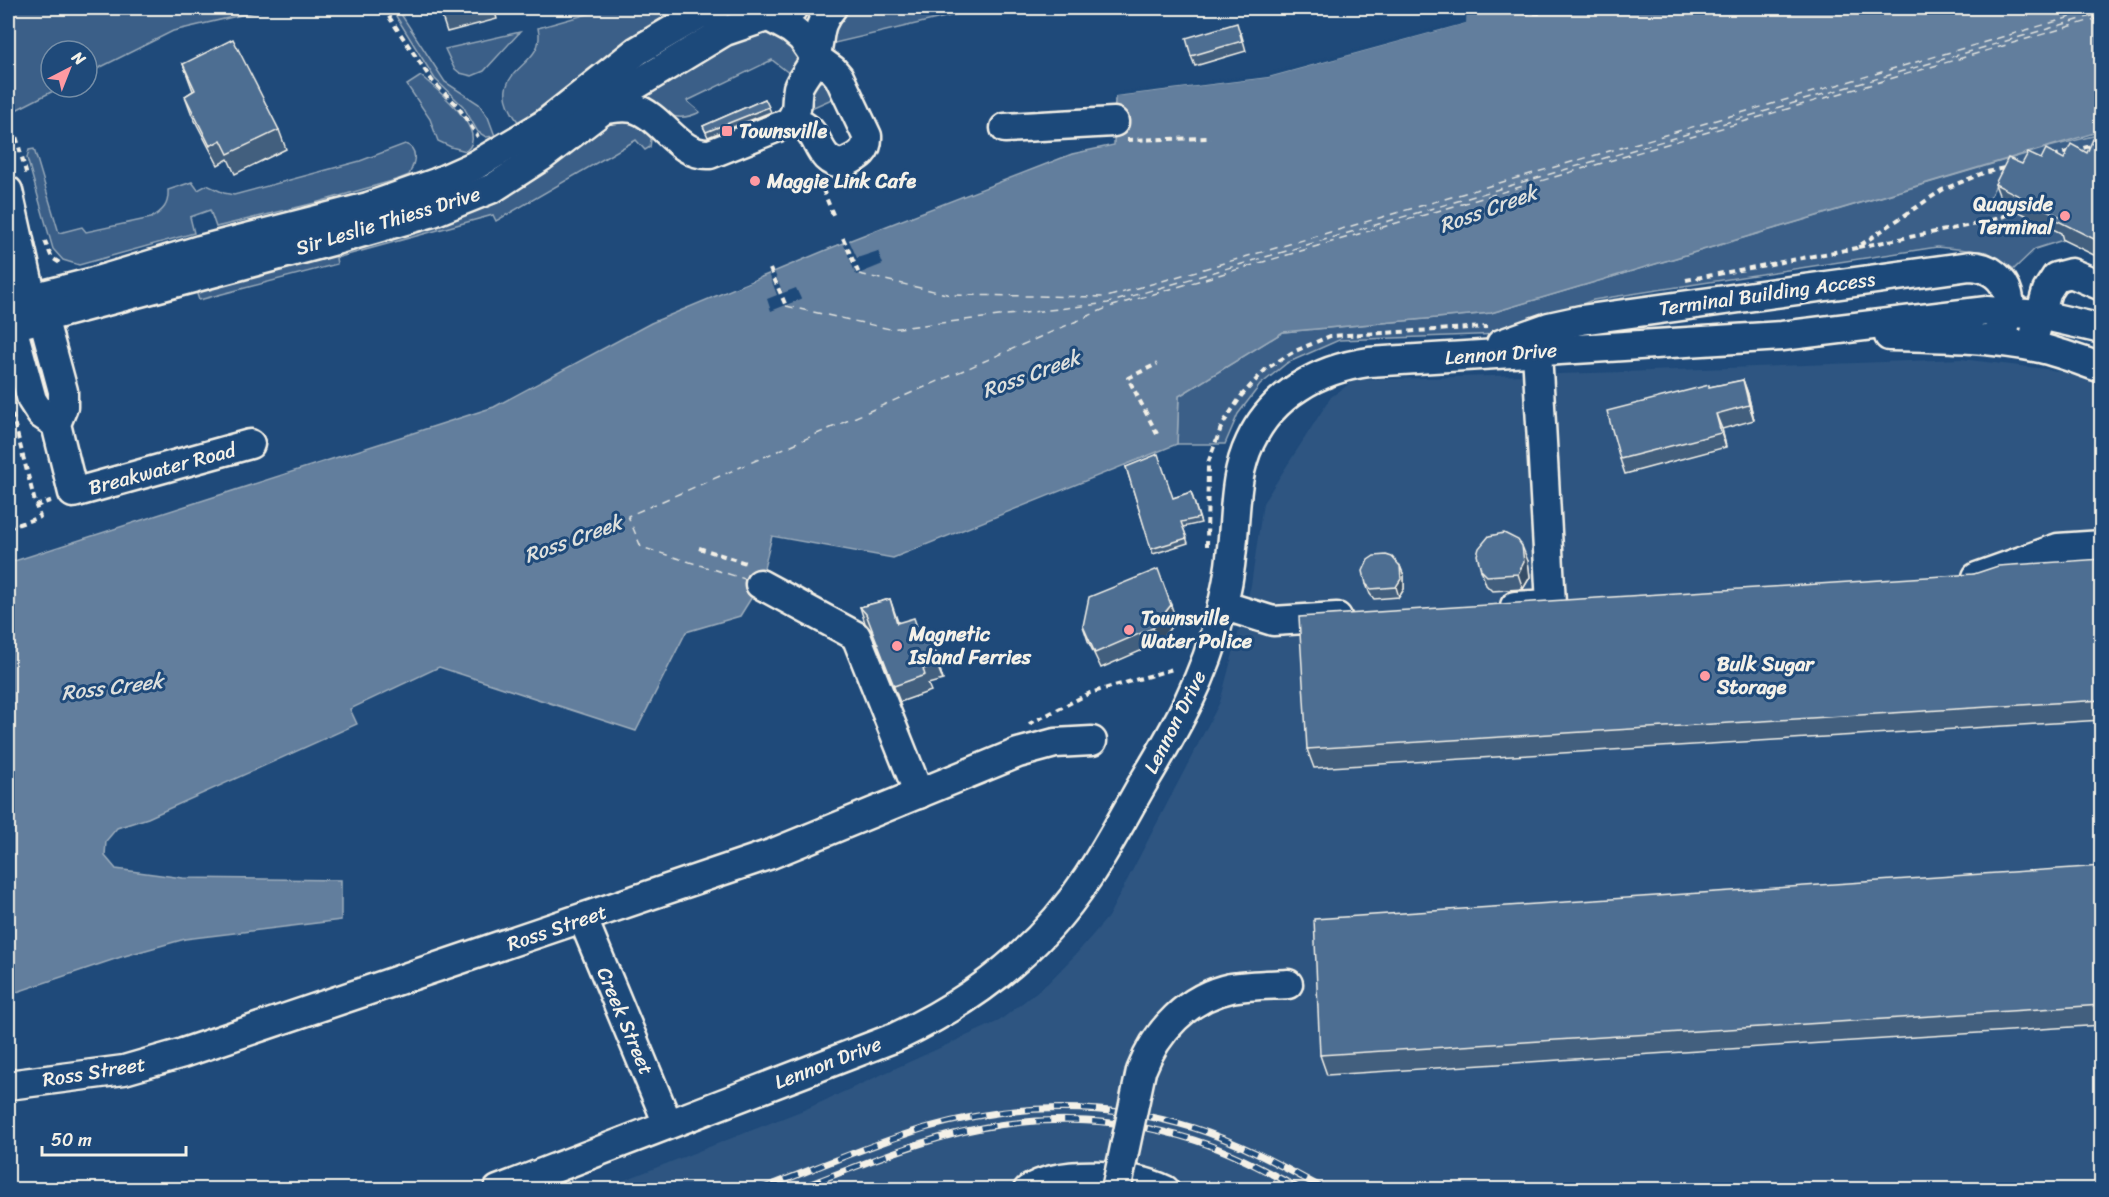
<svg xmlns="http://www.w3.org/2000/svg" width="2109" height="1197" viewBox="0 0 2109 1197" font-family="Sriracha,sans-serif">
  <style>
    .built { fill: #2d5581 }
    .green { fill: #3a5f88; stroke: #97a8b8; stroke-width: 1.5 }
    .water { fill: #627e9d; stroke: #9cacbb; stroke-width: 1.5 }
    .pier { fill: #1f4a7a }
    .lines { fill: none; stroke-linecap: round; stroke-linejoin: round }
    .ferry { stroke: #dee0dd; stroke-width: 1.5; stroke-dasharray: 8 6; stroke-linecap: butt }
    .minor-casing { stroke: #f4f1e8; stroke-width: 33 }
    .path { stroke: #f4f1e8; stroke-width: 4; stroke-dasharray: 6 4.5; stroke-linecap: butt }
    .minor { stroke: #1f4a7a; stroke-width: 28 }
    .rail-casing { stroke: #f4f1e8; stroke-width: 7 }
    .rail { stroke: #1f4a7a; stroke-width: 4.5; stroke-dasharray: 14; stroke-linecap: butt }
    .minor-bridge-casing { stroke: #f4f1e8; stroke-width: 33; stroke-linecap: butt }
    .minor-bridge { stroke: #1f4a7a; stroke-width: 28 }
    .wall { fill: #425f7e; stroke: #f4f1e8; stroke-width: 1.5 }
    .shaded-wall { fill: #364d66; stroke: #f4f1e8; stroke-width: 1.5 }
    .building { fill: #4d6e92; stroke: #f4f1e8; stroke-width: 1.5 }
    .poi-dot { fill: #ff9aa2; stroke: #1f4a7a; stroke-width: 2 }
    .labels { text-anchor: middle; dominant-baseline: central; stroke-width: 6; stroke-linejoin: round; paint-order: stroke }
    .poi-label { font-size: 20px; font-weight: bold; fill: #f4f1e8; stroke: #1f4a7a; text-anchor: start }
    .street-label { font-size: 20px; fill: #f4f1e8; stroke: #1f4a7a }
    .water-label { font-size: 21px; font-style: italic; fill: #dee0dd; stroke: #1f4a7a }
  </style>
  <rect width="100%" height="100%" fill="#1f4a7a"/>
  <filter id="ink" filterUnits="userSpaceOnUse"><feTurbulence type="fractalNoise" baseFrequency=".0167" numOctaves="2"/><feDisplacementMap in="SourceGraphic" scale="12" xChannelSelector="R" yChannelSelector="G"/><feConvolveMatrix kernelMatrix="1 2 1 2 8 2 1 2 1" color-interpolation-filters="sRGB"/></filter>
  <g filter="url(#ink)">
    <path class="built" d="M2089,345l12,4v840l-898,1 -48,-20 -15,20h-541l207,-81 193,-88 49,-38 29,-30 31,-36 112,-215 31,-117 12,-82 68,-106 24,-17 268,-8 338,-13 85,10 32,6z"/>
    <g class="green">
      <path d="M8,8h263l-98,23 -86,43v-23h-36v36h10l-53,27z"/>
      <path d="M391,8h6l48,74 34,22 9,13 7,19 -9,1 -8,-5 -15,-26 -28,-27z"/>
      <path d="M609,8h72c-59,31 -108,76 -162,115 -42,-55 30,-53 19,-95z"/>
      <path d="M839,8h145l-158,37z"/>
      <path d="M520,32l-36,39 -12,5 -12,-3 -6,-5 -9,-19z"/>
      <path d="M756,32l19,2 28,21 -13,19 -18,-14 -85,41 13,11c-27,14 -42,-3 -64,-17l52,-34z"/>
      <path d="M421,76c14,12 70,56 45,75l-15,-4 -13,-6 -8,-22 -23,-34z"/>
      <path d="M830,78l4,20 -27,12 6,-25z"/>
      <path d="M623,115l29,18 -2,14 -5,3 -9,-10 -140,81 -3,-6 -157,43 1,6 -138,36 -4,-12 202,-54 209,-113z"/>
      <path d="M2101,134v25l-105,26 -6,12 76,38 -3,5 -28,9 -21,20 -27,-17 -50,-5 -344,53 -91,34 -163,6 -52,23 -27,22 -22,29 -13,30h-48l2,-48 104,-64 208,-19 558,-166z"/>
      <path d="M405,144c15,5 9,20 4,31l-10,4 -84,24 -99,24 -6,-17 -20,7 4,16 -115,32 -16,-5 -10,-11 -26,-91 2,-8 5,-1 25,84 23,-6 4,5 65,-14c12,-7 18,-13 17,-28l24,-8 6,8 9,-5 17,8 10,2 126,-34z"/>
    </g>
    <path class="water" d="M1467,8h634v123l-610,182 -208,19 -104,64 -2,48 -284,114 -121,-22 -12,48 -20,32 -54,16 -50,99 -197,-64 -89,42 7,15 -209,94 -31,10 -11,13 -1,15 11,13 67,9 158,2v40l-156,19 -64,18 -113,38v-432l486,-156 157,-84 192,-80 229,-89 42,-9 1,-49 153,-19 197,-54z"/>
    <g class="pier">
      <path d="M1464,10l3,1 -1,12 -198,54 -153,19v3l-3,1v-5l3,-2 152,-19 196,-53z"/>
      <path d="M848,238l9,20 21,-7 5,13 -27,11 -14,-35z"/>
      <path d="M773,269l10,24 13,-5 5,11 -30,12 -4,-12 10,-4 -9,-24z"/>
    </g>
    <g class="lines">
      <g class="ferry">
        <path d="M859,274l92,21 156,2 995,-289"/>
        <path d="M786,306l104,23 218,-26 994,-290"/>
        <path d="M748,580l-107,-33 -13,-31 481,-209 993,-290"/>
      </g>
      <defs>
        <g id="minor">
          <path d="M604,109c10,-1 19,-3 29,-1 30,8 44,48 77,46l78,-31c36,-2 23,39 55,41 13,-7 25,-11 24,-28l-28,-59 -6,-7 -18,-13 -13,-19 -11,-9 -33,-18"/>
          <path d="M788,123c12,-13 7,-20 10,-35 3,-9 12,-18 16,-28 8,-21 1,-33 18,-52"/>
          <path d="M1005,128l109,-6"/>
          <path d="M8,191l24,108 11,18 20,74v16l-7,17 17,69 177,-49"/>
          <path d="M8,304l86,-22 106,-32 168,-43 68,-24 38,-17 71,-42 92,-73 61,-36 17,-7"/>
          <path d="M8,312l24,88 9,14 15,10"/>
          <path d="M12,326l320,-85 101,-29 60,-24 48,-31 93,-71 91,-55 68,-23"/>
          <path d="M2035,333l12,-42 9,-14 15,-4 31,13"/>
          <path d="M1889,336c50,1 101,2 151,12 21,5 41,13 62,20"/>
          <path d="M1501,344l48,-17 32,-7 389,-54c41,1 54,50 20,74"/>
          <path d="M1977,577l81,-29 44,-3"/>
          <path d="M760,584l96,52 63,158"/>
          <path d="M1222,605l51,16 64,-4"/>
          <path d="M1515,606l36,-2 -14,-252"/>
          <path d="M583,919l85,205"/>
          <path d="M1141,1071c15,-40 47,-74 90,-83 18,-3 38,-3 57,-4"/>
          <path d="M8,1085l116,-15 59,-17 588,-199 247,-101 37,-10 37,-2"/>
          <path d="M498,1190l398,-153c77,-36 145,-88 192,-160 20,-30 37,-63 55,-94 32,-53 63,-107 77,-168 6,-22 10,-44 12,-67 4,-36 2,-73 18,-106 22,-47 68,-73 119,-80l413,-26 205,-25 54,4 61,14"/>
          <path d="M1028,1190c32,-21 103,-17 137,0"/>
        </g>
      </defs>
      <use href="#minor" class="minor-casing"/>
      <g class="path">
        <path d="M383,8l50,74 24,23 21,32"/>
        <path d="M1387,8l154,5"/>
        <path d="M8,107l19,69"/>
        <path d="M1127,140l84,-2"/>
        <path d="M2053,156l49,-13"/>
        <path d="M819,180l15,37"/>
        <path d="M843,238l16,36"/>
        <path d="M45,241l7,17 11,7"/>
        <path d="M1858,247l124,-24 41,-13"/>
        <path d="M770,269l16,37"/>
        <path d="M1686,280l170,-32 86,-58 41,-17 25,-6"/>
        <path d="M12,414l24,92 17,-6"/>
        <path d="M1157,434l-29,-56 29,-14"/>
        <path d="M8,528l32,-11 -4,-11"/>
        <path d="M1207,546l1,-83 14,-38 20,-30 24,-26 27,-17 37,-16 157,-9"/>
        <path d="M699,548l50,16"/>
        <path d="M1029,724l61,-31 83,-24"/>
      </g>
      <use href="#minor" class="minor"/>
      <defs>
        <g id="rail">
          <path d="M759,1190c55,-21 110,-45 166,-62 87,-25 182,-27 269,0 47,15 90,39 132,62"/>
          <path d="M795,1190c50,-19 100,-40 151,-54 80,-22 168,-21 248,4 38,12 72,31 108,50"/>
        </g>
      </defs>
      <use href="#rail" class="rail-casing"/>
      <use href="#rail" class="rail"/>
      <defs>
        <path id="minor-bridge" d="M1116,1190l25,-119"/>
      </defs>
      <use href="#minor-bridge" class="minor-bridge-casing"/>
      <use href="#minor-bridge" class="minor-bridge"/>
    </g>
    <g class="wall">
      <path d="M439,8h55l3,11 -50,13z"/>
      <path d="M1241,33l5,18 -51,15 -4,-10z"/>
      <path d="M183,64l96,66 7,19 -51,25 -7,-15 -10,6 -26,-50 -7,-19 8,-5z"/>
      <path d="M765,99l6,13 -63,25 -5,-11z"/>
      <path d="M2102,143v116l-39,-19 -2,-7 -59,-30 -7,-19 27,-20 19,-5h23l23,-6z"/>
      <path d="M1743,380l5,14 6,26 -32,9 4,18 -101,27 -5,-15 90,-72z"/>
      <path d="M1126,467l47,31 18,-6 10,31 -18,4 5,16 -35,11z"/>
      <path d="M2102,559v161l-788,48 -7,-19 667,-175z"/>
      <path d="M1528,561l2,16 -7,12 -31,2 -6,-6 -5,-15z"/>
      <path d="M1400,566l4,10v13l-5,8 -25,2 -4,-5 -4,-10z"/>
      <path d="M890,599l8,23 22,11 2,6 13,14 8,27 -15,4 3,7 -31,11 -29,-72 -6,-7 -5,-16z"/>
      <path d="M1176,620l-17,23 -58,25 -13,-27 -5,-15z"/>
      <path d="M2102,866v159l-775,50 -7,-20z"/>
    </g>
    <g class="shaded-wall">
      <path d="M1743,380l5,14 6,26 -5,-15z"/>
      <path d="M1716,414l6,15 4,18 -5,-14z"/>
      <path d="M1522,546l6,15 2,16 -7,12 -5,-15z"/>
      <path d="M1400,566l4,10v13l-5,8 -3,-10z"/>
      <path d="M1171,605l5,15 -17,23 -6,-15z"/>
      <path d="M929,637l6,16 8,27 -6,-15z"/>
    </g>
    <g class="building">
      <path d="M439,8h28l-26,6z"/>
      <path d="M1237,23l5,18 -51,15 -5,-18z"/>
      <path d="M233,39l46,91 -51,24 -7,-14 -11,6 -25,-50 10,-6 -12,-26z"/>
      <path d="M765,99l4,8 -63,25 -3,-6z"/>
      <path d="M2093,139l9,4v100l-46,-23 3,-4 -64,-32 13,-26 14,6 6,-11 13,6 5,-10 18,10 7,-15 16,9z"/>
      <path d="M1743,380l6,25 -33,9 5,19 -101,26 -13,-48 102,-26v2z"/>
      <path d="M1158,454l15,44 18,-6 8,26 -18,4 6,16 -36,11 -25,-82z"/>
      <path d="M1504,533l14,7 4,6 2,16 -6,12 -31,2 -6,-6 -4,-15 2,-7 10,-12z"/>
      <path d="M1386,555l6,2 8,9 1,13 -5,8 -25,2 -5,-5 -3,-13 5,-11 6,-4z"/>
      <path d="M2102,559v141l-795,49 -8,-132 675,-43 24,-8z"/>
      <path d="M1158,569l13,36 -18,23 -58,25 -12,-27 6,-29z"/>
      <path d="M890,599l7,24 17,-5 7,21 8,-2 8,28 -14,4 2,6 -31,11 -28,-72 -6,-7z"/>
      <path d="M2102,866v139l-782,50 -6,-136z"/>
    </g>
  </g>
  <g class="poi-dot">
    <rect x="721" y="125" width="12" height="12" rx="3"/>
    <circle cx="755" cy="181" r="6"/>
    <circle cx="2065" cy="216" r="6"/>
    <circle cx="1129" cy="630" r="6"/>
    <circle cx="897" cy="646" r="6"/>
    <circle cx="1705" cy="676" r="6"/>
  </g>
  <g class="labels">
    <g class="poi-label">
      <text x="739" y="131">Townsville</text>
      <text x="767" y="181">Maggie Link Cafe</text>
      <text x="2053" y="204" text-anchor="end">Quayside<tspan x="2053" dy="23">Terminal</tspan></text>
      <text x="1141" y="618">Townsville<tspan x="1141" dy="23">Water Police</tspan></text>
      <text x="909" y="634">Magnetic<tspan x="909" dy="23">Island Ferries</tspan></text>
      <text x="1717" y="664">Bulk Sugar<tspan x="1717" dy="23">Storage</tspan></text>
    </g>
    <g class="street-label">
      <text transform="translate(388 221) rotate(-17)">Sir Leslie Thiess Drive</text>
      <text transform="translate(1767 294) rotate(-8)">Terminal Building Access</text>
      <text transform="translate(1501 354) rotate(-4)">Lennon Drive</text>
      <text transform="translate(162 469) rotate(-15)">Breakwater Road</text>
      <text transform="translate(1175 722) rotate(-63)">Lennon Drive</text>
      <text transform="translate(557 928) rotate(-19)">Ross Street</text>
      <text transform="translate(625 1021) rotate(67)">Creek Street</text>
      <text transform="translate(828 1063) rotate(-21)">Lennon Drive</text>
      <text transform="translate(94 1072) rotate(-9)">Ross Street</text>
    </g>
    <g class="water-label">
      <text transform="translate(1488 209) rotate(-20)">Ross Creek</text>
      <text transform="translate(1031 374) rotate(-20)">Ross Creek</text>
      <text transform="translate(573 539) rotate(-20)">Ross Creek</text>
      <text transform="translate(112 687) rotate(-7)">Ross Creek</text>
    </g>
  </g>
  <rect width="2109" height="1197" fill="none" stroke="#1f4a7a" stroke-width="30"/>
  <rect x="15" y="15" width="2079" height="1167" fill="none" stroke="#f4f1e8" stroke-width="2" filter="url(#ink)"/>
  <g transform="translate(69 69) rotate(42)"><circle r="28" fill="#1f4a7a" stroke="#748da6" stroke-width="1.5"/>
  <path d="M0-4.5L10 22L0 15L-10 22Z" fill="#ff9aa2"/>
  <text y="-9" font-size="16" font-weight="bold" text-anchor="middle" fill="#f4f1e8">N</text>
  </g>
  <path d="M42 1146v9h144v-9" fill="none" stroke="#f4f1e8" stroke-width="3"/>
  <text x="51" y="1146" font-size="18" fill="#f4f1e8" stroke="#1f4a7a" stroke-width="4.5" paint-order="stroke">50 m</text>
</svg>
